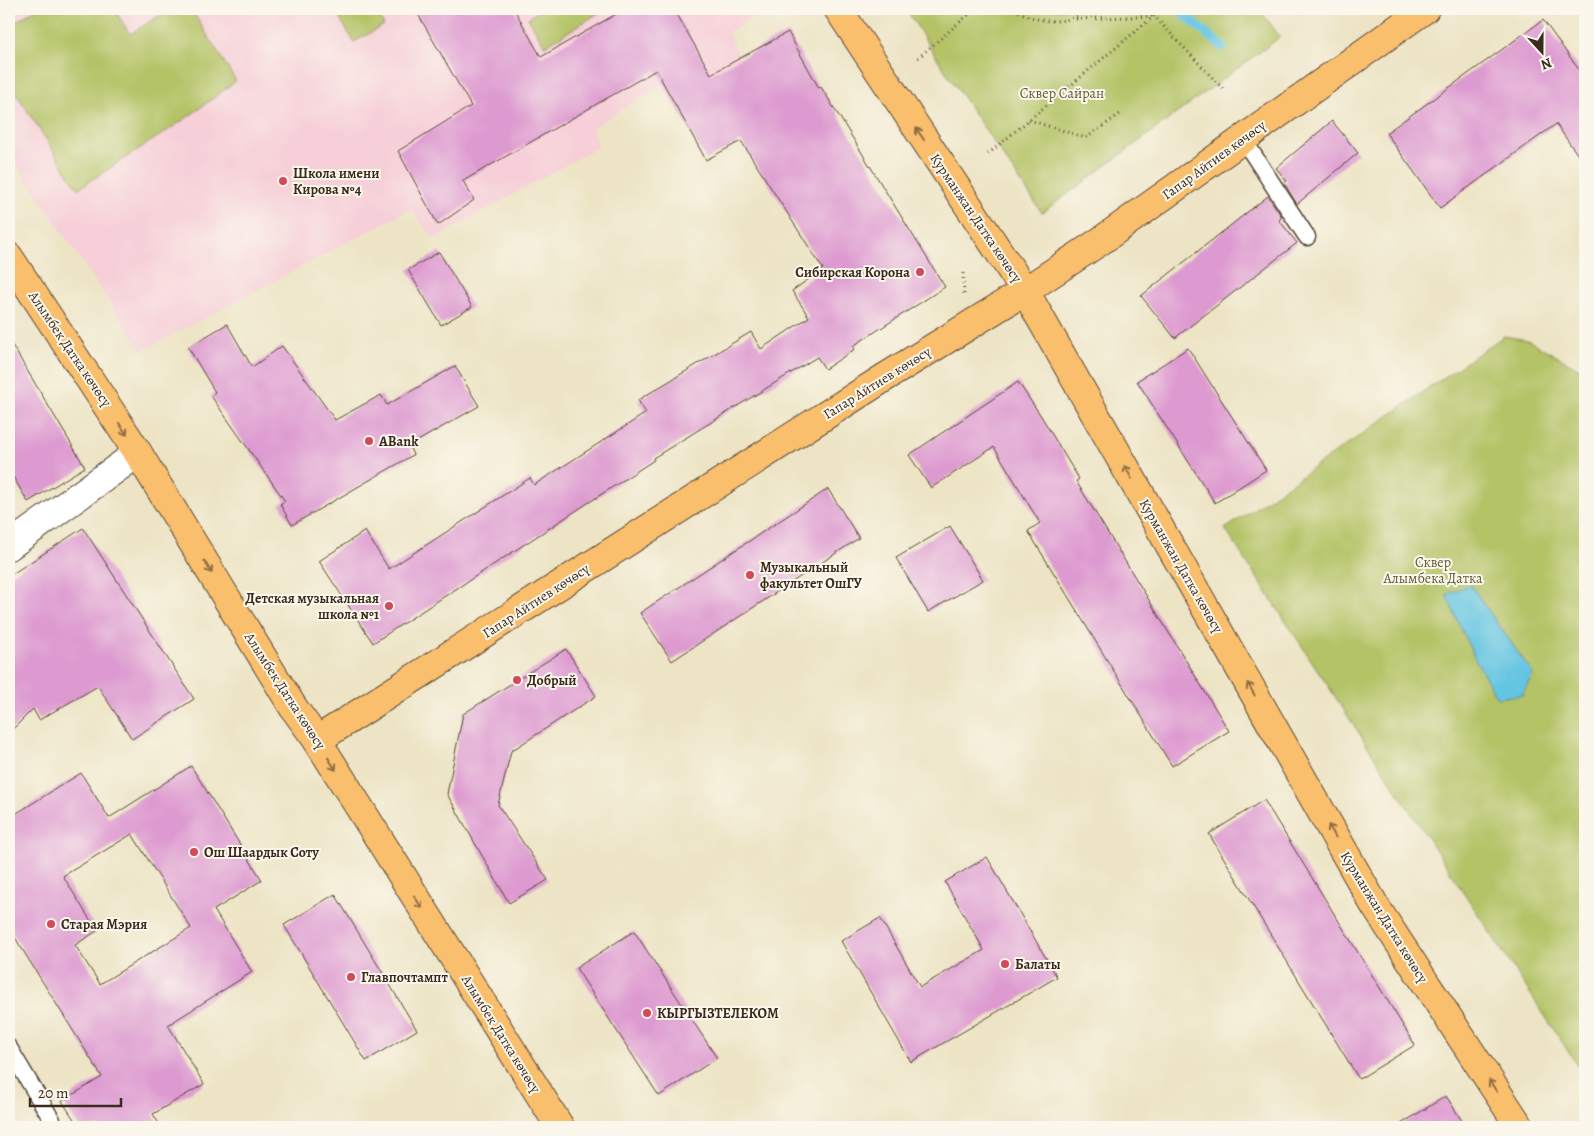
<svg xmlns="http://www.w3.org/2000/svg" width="1594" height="1136" viewBox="0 0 1594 1136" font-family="Alegreya,serif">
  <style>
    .built { fill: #f6cfd8 }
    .green { fill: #b4c366; stroke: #787642 }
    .water { fill: #64c5e2; stroke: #507880 }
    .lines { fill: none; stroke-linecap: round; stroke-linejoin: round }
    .stream { stroke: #64c5e2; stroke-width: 9 }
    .building { fill: #dd9ad0; fill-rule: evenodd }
    .service-casing { stroke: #564637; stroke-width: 19 }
    .minor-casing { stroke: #564637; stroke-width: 30 }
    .primary-casing { stroke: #564637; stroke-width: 30 }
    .path { stroke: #564637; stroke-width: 3; stroke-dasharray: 1 4; stroke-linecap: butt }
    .service { stroke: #fff; stroke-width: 16 }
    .minor { stroke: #fff; stroke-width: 28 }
    .primary { stroke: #f9bf6d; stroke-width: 28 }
    .oneway { stroke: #906d42 }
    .poi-dot { fill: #d1495b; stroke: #fbf7ec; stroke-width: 2 }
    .labels { text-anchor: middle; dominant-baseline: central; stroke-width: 4; stroke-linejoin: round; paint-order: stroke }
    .park-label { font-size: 14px; fill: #5f5834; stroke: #fbf7ec }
    .street-label { font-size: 14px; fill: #3b2a1e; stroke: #fbf7ec }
    .poi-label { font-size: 14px; font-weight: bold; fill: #3b2a1e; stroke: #fbf7ec; text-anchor: start }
  </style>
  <rect width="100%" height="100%" fill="#fbf7ec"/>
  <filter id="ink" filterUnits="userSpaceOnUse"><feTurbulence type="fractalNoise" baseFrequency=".02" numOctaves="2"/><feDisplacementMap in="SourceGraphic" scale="10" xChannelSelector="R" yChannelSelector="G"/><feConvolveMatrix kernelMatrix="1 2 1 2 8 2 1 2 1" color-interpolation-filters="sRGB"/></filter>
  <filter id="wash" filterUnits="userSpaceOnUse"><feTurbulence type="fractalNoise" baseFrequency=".0096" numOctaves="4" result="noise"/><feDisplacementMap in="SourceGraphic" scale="20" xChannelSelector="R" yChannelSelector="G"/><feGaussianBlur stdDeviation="1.12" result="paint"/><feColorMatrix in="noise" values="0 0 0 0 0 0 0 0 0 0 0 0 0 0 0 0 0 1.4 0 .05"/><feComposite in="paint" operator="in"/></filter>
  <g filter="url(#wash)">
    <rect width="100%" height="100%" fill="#ede4c5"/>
    <path class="built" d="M9,9h758l-39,24 12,25 -57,33 -9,-14 -82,51 6,19 -164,92 -23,-30 -269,142 -133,-198z"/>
    <g class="green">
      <path d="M36,9h78l16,25 40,-25h21l45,72 -51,38 -107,70 -69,-107v-56z"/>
      <path d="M334,9h40l10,16 -30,17z"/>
      <path d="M542,9h63l-60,37 -17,-28z"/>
      <path d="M906,9h353l21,28 -238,176 -96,-141z"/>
      <path d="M1504,336l24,4 57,32v705l-360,-548z"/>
    </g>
    <path class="water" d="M1470,584l63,90 -11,21 -25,3 -24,-43 -27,-60z"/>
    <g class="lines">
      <path class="stream" d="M1177,9l46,38"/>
    </g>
    <g id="blocks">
      <g class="building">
        <path d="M415,9h99l27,48 84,-48h49l37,65 77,-42 31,56 2,-1 124,200 -92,59 2,3 -30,20 -8,-12 -164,101 1,2 -281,183 -54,-82 46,-30 24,38 141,-91 4,7 112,-72 -8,-13 113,-68 10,17 48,-32 -17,-26 31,-22 -82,-128 -35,19 -50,-90 -193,111 11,19 -36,25 -40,-74 73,-45z"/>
        <path d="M1543,20l42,58v87l-29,-41 -116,84 -54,-75z"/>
        <path d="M1332,121l26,32 -61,51 -13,-21 3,-2 -11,-13z"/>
        <path d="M1268,196l14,21 -3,3 18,23 -122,95 -34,-42z"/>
        <path d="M439,252l33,55 -31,18 -33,-55z"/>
        <path d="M227,324l25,43 30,-21 53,74 46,-25 6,10 68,-39 24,40 -70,40 4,9 -121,70 -12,-21 5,-3 -74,-105 4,-4 -27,-45z"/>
        <path d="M9,340l76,127 -57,35 -19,-32z"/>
        <path d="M1188,348l78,122 -51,33 -78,-122z"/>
        <path d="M1018,382l23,34 38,63 -3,2 153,250 -57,35 -144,-235 12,-8 -46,-76 -63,41 -22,-33z"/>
        <path d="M828,489l31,49 -187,123 -32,-48z"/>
        <path d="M950,526l33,54 -55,32 -32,-54z"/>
        <path d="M83,528l111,171 -62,40 -34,-53 -59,34 -6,-11 -24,24v-157z"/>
        <path d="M566,649l30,47 -85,55 -13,54 50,75 -39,23 -62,-109 16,-80z"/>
        <path d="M191,766l71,114 -48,30 38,62 -84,53 36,59 -51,30 8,13h-82l-17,-26 40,-24 -93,-149v-110l72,-45 28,45zM132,834l59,94 -91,56 -25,-39 22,-14 -34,-55z"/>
        <path d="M1264,800l151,245 -56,34 -150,-245z"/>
        <path d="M987,857l70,120 -146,85 -70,-121 39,-23 40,69 64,-37 -39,-68z"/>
        <path d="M335,894l82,136 -51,31 -82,-136z"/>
        <path d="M634,931l83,127 -58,38 -83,-128z"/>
        <path d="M1446,1096l20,31h-70z"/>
      </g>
    </g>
  </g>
  <g filter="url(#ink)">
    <use href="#blocks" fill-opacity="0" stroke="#564637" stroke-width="1"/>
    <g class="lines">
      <defs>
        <g id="service">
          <path d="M1243,139l64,98"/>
          <path d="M9,1048l43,72"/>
        </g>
        <path id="minor" d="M9,546l129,-93"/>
        <g id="primary">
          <path d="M838,9l187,282 350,615 145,221"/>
          <path d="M9,257l129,196 155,254 24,33 243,387"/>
          <path d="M317,740l567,-362 141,-87 77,-51 323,-231"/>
        </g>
      </defs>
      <use href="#service" class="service-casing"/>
      <use href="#minor" class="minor-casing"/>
      <use href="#primary" class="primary-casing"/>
      <g class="path">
        <path d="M1014,9c27,16 52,16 79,0"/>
        <path d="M1076,19l78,-3"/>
        <path d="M918,58l57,-49"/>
        <path d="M1029,120l57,18 34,-24"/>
        <path d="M988,154l166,-138 70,74"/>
        <path d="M963,273l1,21"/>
      </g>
      <use href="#service" class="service"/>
      <use href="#minor" class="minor"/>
      <use href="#primary" class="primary"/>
    </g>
    <defs><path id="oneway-shaft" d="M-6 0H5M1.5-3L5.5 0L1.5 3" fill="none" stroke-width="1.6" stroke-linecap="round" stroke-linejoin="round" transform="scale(1.25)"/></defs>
    <g class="oneway">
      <use href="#oneway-shaft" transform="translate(920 134) rotate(-124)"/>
      <use href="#oneway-shaft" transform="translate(123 429) rotate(56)"/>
      <use href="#oneway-shaft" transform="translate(1128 472) rotate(-120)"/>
      <use href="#oneway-shaft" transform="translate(208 567) rotate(59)"/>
      <use href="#oneway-shaft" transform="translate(1251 689) rotate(-120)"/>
      <use href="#oneway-shaft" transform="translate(332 764) rotate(58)"/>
      <use href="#oneway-shaft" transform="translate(1332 831) rotate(-120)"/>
      <use href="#oneway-shaft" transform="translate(418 902) rotate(58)"/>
      <use href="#oneway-shaft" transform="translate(1493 1086) rotate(-123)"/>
    </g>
  </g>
  <g class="poi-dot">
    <circle cx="283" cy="181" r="5"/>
    <circle cx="920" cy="272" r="5"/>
    <circle cx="369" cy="441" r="5"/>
    <circle cx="750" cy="575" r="5"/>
    <circle cx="389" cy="606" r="5"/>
    <circle cx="517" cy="680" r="5"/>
    <circle cx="194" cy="852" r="5"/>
    <circle cx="51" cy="924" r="5"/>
    <circle cx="1005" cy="964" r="5"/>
    <circle cx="351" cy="977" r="5"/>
    <circle cx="647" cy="1013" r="5"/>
  </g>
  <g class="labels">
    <g class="park-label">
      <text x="1062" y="93">Сквер Сайран</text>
      <text x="1433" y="562">Сквер<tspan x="1433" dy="16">Алымбека Датка</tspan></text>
    </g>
    <g class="street-label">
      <text transform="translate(1214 160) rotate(-36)">Гапар Айтиев көчөсү</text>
      <text transform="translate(976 218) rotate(56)">Курманжан Датка көчөсү</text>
      <text transform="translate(70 349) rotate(56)">Алымбек Датка көчөсү</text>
      <text transform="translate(877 383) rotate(-32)">Гапар Айтиев көчөсү</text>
      <text transform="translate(1181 566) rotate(60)">Курманжан Датка көчөсү</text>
      <text transform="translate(536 601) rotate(-33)">Гапар Айтиев көчөсү</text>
      <text transform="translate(285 691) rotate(57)">Алымбек Датка көчөсү</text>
      <text transform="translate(1384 917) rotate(58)">Курманжан Датка көчөсү</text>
      <text transform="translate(501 1034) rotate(58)">Алымбек Датка көчөсү</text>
    </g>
    <g class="poi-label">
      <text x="293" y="173">Школа имени<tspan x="293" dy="16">Кирова №4</tspan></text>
      <text x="910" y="272" text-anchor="end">Сибирская Корона</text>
      <text x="379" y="441">ABank</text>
      <text x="760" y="567">Музыкальный<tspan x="760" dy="16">факультет ОшГУ</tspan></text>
      <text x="379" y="598" text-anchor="end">Детская музыкальная<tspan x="379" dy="16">школа №1</tspan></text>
      <text x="527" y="680">Добрый</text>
      <text x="204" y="852">Ош Шаардык Соту</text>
      <text x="61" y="924">Старая Мэрия</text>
      <text x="1015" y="964">Балаты</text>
      <text x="361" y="977">Главпочтампт</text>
      <text x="657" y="1013">КЫРГЫЗТЕЛЕКОМ</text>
    </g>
  </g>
  <rect width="1594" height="1136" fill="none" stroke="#fbf7ec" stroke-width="30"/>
  <g transform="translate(1542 52) rotate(159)" stroke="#fbf7ec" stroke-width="4" paint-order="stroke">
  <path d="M0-4L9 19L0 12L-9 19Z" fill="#3b2a1e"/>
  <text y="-8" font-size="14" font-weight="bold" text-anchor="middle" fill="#3b2a1e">N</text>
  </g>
  <path d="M30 1098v8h91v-8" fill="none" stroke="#3b2a1e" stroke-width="2.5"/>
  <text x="38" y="1098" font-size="15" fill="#3b2a1e" stroke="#fbf7ec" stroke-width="4" paint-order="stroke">20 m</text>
</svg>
